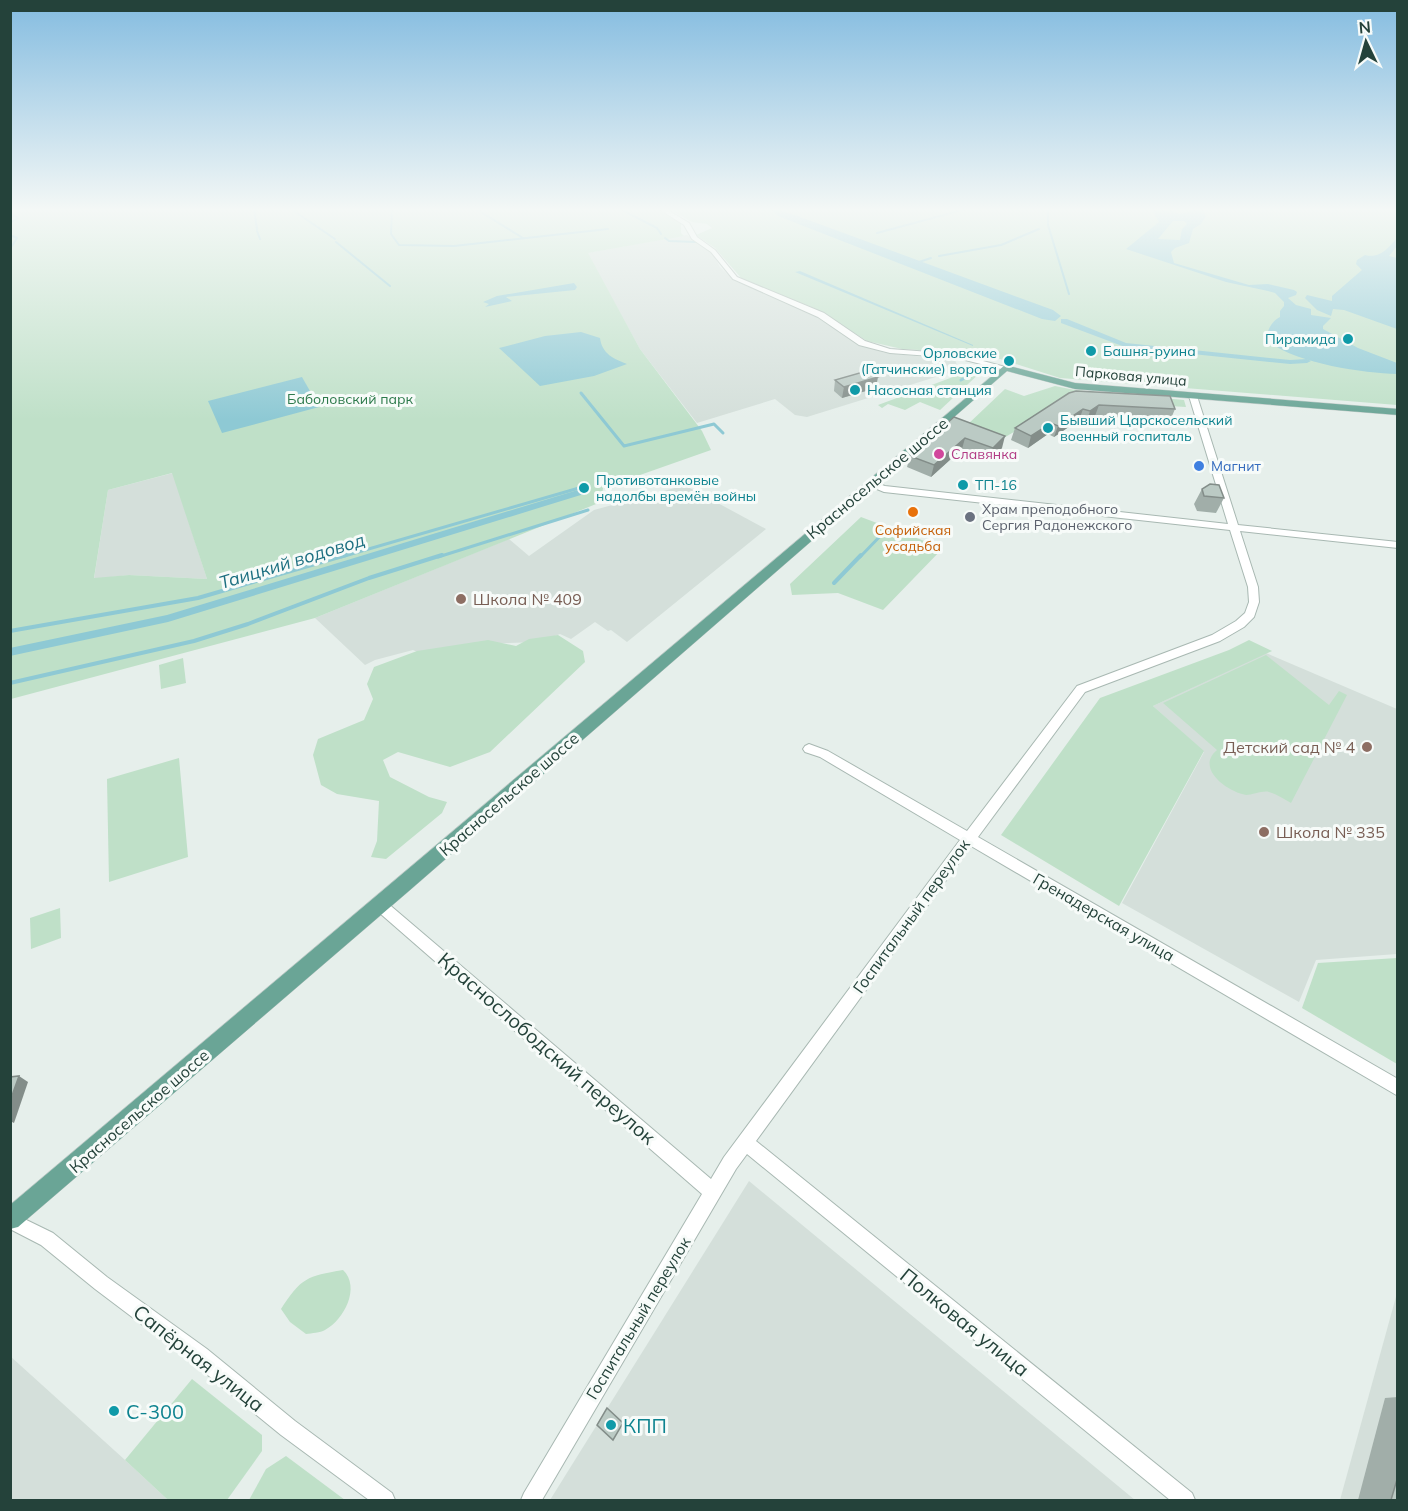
<svg xmlns="http://www.w3.org/2000/svg" width="1408" height="1511" viewBox="0 0 1408 1511" font-family="Mulish,sans-serif">
  <style>
    .built { fill: #d4dfda }
    .green { fill: #bfe0c8; fill-rule: evenodd }
    .water { fill: #8ec9d4; fill-rule: evenodd }
    .lines { fill: none; stroke-linecap: round; stroke-linejoin: round }
    .stream-far2 { stroke: #8ec9d4; stroke-width: 2 }
    .stream-far1 { stroke: #8ec9d4; stroke-width: 3 }
    .stream { stroke: #8ec9d4; stroke-width: 4 }
    .canal { fill: #8ec9d4; fill-rule: evenodd }
    .minor-casing { stroke: #a8b8b2; stroke-width: 2 }
    .major-casing { stroke: #c2cac8; stroke-width: 1 }
    .minor { fill: #fff; fill-rule: evenodd }
    .major { fill: #6aa596; fill-rule: evenodd }
    .wall { fill: #a1aea9 }
    .shaded-wall { fill: #838d89 }
    .building { fill: #bbcac4; stroke: #838d89; stroke-width: 1.5 }
    .culture-dot { fill: #0f9aa8; stroke: #f7fbf9; stroke-width: 2 }
    .hotel-dot { fill: #d1479c; stroke: #f7fbf9; stroke-width: 2 }
    .shop-dot { fill: #3f7fe0; stroke: #f7fbf9; stroke-width: 2 }
    .food-dot { fill: #e8710a; stroke: #f7fbf9; stroke-width: 2 }
    .worship-dot { fill: #6b7280; stroke: #f7fbf9; stroke-width: 2 }
    .education-dot { fill: #8d6e63; stroke: #f7fbf9; stroke-width: 2 }
    .labels { text-anchor: middle; dominant-baseline: central; stroke-width: 6; stroke-linejoin: round; paint-order: stroke }
    .far-culture-label { font-size: 14px; fill: #0d838f; stroke: #f7fbf9; text-anchor: start }
    .far-street-label { font-size: 14px; fill: #24423a; stroke: #f7fbf9 }
    .far-park-label { font-size: 14px; fill: #2d7a4b; stroke: #f7fbf9 }
    .far-hotel-label { font-size: 14px; fill: #b23c85; stroke: #f7fbf9; text-anchor: start }
    .far-shop-label { font-size: 14px; fill: #366cbe; stroke: #f7fbf9; text-anchor: start }
    .far-worship-label { font-size: 14px; fill: #5b616d; stroke: #f7fbf9; text-anchor: start }
    .far-food-label { font-size: 14px; fill: #c56008; stroke: #f7fbf9 }
    .street-label { font-size: 16px; fill: #24423a; stroke: #f7fbf9 }
    .education-label { font-size: 16px; fill: #785e54; stroke: #f7fbf9; text-anchor: start }
    .water-label { font-size: 18px; font-style: italic; fill: #1c6f80; stroke: #f7fbf9 }
    .near-street-label { font-size: 20px; fill: #24423a; stroke: #f7fbf9 }
    .near-culture-label { font-size: 20px; fill: #0d838f; stroke: #f7fbf9; text-anchor: start }
  </style>
  <rect width="100%" height="100%" fill="#e6efeb"/>
  <g class="built">
    <path d="M687,235l26,19 7,13 15,14 74,31 47,31 29,10 70,7 3,7 -3,4 -148,46 -12,-2 -20,-16 -78,24 -57,-74 -53,-96z"/>
    <path d="M173,473l34,106 -78,-4 -35,4 14,-89z"/>
    <path d="M682,486l6,1 78,42 -139,113 -16,-12 -3,1 -13,-9 -24,17 -11,-5 -21,8 -59,2 -31,22 -36,-16 -38,10 -10,5 -50,-47 194,-79 20,17 65,-46z"/>
    <path d="M1266,653l131,56v245l-81,6 -17,42 -177,-99 82,-151 -51,-46z"/>
    <path d="M749,1181l386,319h-585z"/>
    <path d="M1397,1293v207h-57z"/>
    <path d="M10,1356l115,104 43,40h-157z"/>
  </g>
  <g class="green">
    <path d="M11,209h647l23,14v10l3,3 -96,17 52,96 62,82 9,19 -108,38 -2,14 -286,116 -304,81zM172,473l35,106 -78,-4 -35,3 14,-88z"/>
    <path d="M669,209h728v196l-324,-26 -13,-1 -88,-28 -20,2 -50,-3 -35,-8 -53,-33 -72,-29 -27,-31 -19,-13 16,-7 -5,-4 -15,-2z"/>
    <path d="M977,368l5,3 -42,39 -20,-8 -15,8 -17,-6 -6,4 -4,-3z"/>
    <path d="M1055,386l20,4 109,10 2,7 -119,-7 -65,39 -36,-13 39,-37 19,7z"/>
    <path d="M861,517l82,31 -60,62 -45,-17 -46,2 -2,-11z"/>
    <path d="M558,635l25,16 2,11 -95,90 -40,15 -52,-15 -15,8 7,17 39,20 18,5 -5,11 -56,46 -15,-2 6,-16 2,-40 -42,-7 -16,-9 -8,-30 5,-16 46,-19 9,-21 -6,-15 7,-17 43,-16 71,-11 28,6 13,-7z"/>
    <path d="M1249,640l23,11 -119,55 51,45 -85,155 -118,-71 99,-137 129,-48z"/>
    <path d="M1266,655l63,50 10,-14 8,4 -56,108c-7,-4 -15,-9 -22,-11 -6,-2 -16,3 -23,3 -19,-3 -51,-27 -29,-45l-54,-47z"/>
    <path d="M183,658l3,25 -25,6 -2,-24z"/>
    <path d="M179,758l9,99 -79,25 -2,-103z"/>
    <path d="M60,908l1,30 -30,11 -1,-31z"/>
    <path d="M1397,958v106l-95,-56 16,-45z"/>
    <path d="M343,1270c18,17 1,50 -18,60 -5,3 -13,3 -19,4l-16,-12 -9,-13c20,-31 26,-33 62,-39z"/>
    <path d="M192,1379l70,56v16l-35,49h-59l-43,-40z"/>
    <path d="M286,1456l59,44h-96l17,-31z"/>
  </g>
  <g class="water">
    <path d="M755,209h19l18,5 261,96 8,6 -6,5 -13,-2 -264,-103 -5,-5z"/>
    <path d="M1151,209h17l11,5 10,-2 1,-3h12l4,7 -5,8 -8,5 -4,14 -14,5 -4,4 3,11 75,22 19,-1 26,6 3,2 -1,3 -8,3 8,7 15,4v6l20,3 -8,8v3l35,19 39,15v11c-34,-1 -104,-11 -130,-34 -1,-9 5,-19 13,-23v-6l4,-5v-4l-9,-9 -7,-2 -42,-9 -100,-33 33,-27zM1173,221h11l3,3 -5,5 -2,11 -22,-1z"/>
    <path d="M1397,238v8l-8,10 8,2v71l-53,-19 -11,-1 -2,7 -14,-6 -12,-12 2,-3 25,6v-5l30,-26 -6,-6 1,-4 8,-5c15,4 23,-7 32,-17z"/>
    <path d="M800,271l173,74v1l-178,-74z"/>
    <path d="M574,283l3,4 -2,3 -69,7 6,4 -27,6 4,-3 -6,-2 14,-6z"/>
    <path d="M581,332l19,6c2,16 14,21 27,26l-33,12 -54,10 -41,-38 46,-12z"/>
    <path d="M302,377l17,30 -97,26 -14,-32z"/>
  </g>
  <g class="lines">
    <g class="stream-far2">
      <path d="M254,209l3,20"/>
      <path d="M291,209l44,30"/>
      <path d="M392,209l-1,25 8,11 55,1 154,-17"/>
      <path d="M476,209l47,29"/>
      <path d="M620,209l37,19 4,6"/>
      <path d="M1048,209v16l21,69"/>
      <path d="M10,213l8,5 -8,5"/>
      <path d="M257,231l3,8"/>
      <path d="M877,233l89,-24"/>
      <path d="M10,235l7,3 -7,11"/>
      <path d="M665,238l4,3 27,1"/>
      <path d="M336,242l54,44"/>
      <path d="M939,256l62,-11 38,-16"/>
      <path d="M919,262l12,-4"/>
    </g>
    <g class="stream-far1">
      <path d="M961,380l4,-2"/>
      <path d="M581,393l43,53 90,-22 9,9"/>
      <path d="M341,557l238,-69"/>
      <path d="M438,557l150,-47"/>
      <path d="M860,557l27,-28"/>
    </g>
    <g class="stream">
      <path d="M834,583l27,-28"/>
      <path d="M10,631l188,-33 148,-43"/>
      <path d="M10,683l184,-42 54,-17 121,-46 73,-23"/>
    </g>
    <g class="canal">
      <path d="M1061,319h6l59,24 164,17 17,-1 4,2 -4,2 -17,1 -165,-17 -64,-24z"/>
      <path d="M581,489l3,1v4l-416,128 -158,34v-8l157,-33z"/>
    </g>
    <defs>
      <g id="minor">
        <path d="M659,209h7l23,14 8,14 18,13 22,27 87,36 41,28 25,8 67,5 52,14 -4,2 -48,-12 -67,-5 -31,-8 -41,-28 -85,-38 -22,-27 -19,-13 -8,-14z"/>
        <path d="M1190,394l7,2 41,129 160,17v6l-158,-17 18,56 1,15 -5,15 -10,10 -24,14 -135,51 -107,145 420,242v17l-427,-250 -215,295 436,352 3,7h-25l-423,-346 -11,15 -194,331h-21l3,-7 178,-299 -327,-285 -2,-4 2,-4 5,-2 5,2 326,278 13,-22 236,-317 -140,-83 -15,-5 -2,-3 2,-3 4,-2 19,7 139,80 110,-145 135,-51 24,-14 9,-8 4,-11 -1,-15 -18,-57 -346,-38 -19,-8 5,-3 15,5 343,38 -39,-128z"/>
        <path d="M10,1212l43,21 54,44 100,72 88,72 97,72 3,7h-26l-88,-65 -88,-72 -98,-74 -54,-44 -31,-16z"/>
      </g>
      <path id="major" d="M1005,365l70,18 323,26v6l-323,-26 -68,-18 -597,519 -392,337 -8,2v-24z"/>
    </defs>
    <use href="#minor" class="minor-casing"/>
    <use href="#major" class="major-casing"/>
    <use href="#minor" class="minor"/>
    <use href="#major" class="major"/>
  </g>
  <g class="wall">
    <path d="M835,380l41,8 -34,10 -8,-7z"/>
    <path d="M1069,393l106,16 -5,12 -75,-5 -9,7 -7,-3 -25,17 -6,-3 -20,14 -17,-8 4,-12z"/>
    <path d="M954,417l48,31 -12,12 -28,-11 -31,28 -24,-10 3,-11z"/>
    <path d="M1202,489l22,9 -8,15 -19,-2 -3,-7z"/>
    <path d="M1398,1397v103h-40l27,-102z"/>
  </g>
  <g class="shaded-wall">
    <path d="M878,377l-2,11 -34,10 2,-11z"/>
    <path d="M1099,405l-4,11 -9,7 4,-12z"/>
    <path d="M1083,409l-4,11 -25,17 4,-11z"/>
    <path d="M1051,423l-3,11 -20,14 3,-12z"/>
    <path d="M1005,436l-3,12 -12,12 3,-12z"/>
    <path d="M965,438l-3,11 -31,28 3,-12z"/>
    <path d="M19,1076l9,6 -14,41 -4,-2v-20z"/>
  </g>
  <g class="building">
    <path d="M870,370l8,7 -34,10 -9,-7z"/>
    <path d="M1076,391l94,5 5,13 -76,-4 -9,6 -7,-2 -25,17 -7,-3 -20,13 -16,-8 54,-35z"/>
    <path d="M954,417l51,19 -12,12 -28,-10 -31,27 -24,-9z"/>
    <path d="M1210,484l9,1 5,13 -20,-2 -2,-7z"/>
    <path d="M19,1076l-9,25v-24z"/>
    <path d="M607,1408l16,15 -10,17 -16,-15z"/>
    <path d="M1398,1476v24h-7z"/>
  </g>
  <linearGradient id="sky" x2="0" y2="1"><stop stop-color="#84bce0"/><stop offset="0.5" stop-color="#f4f8f6"/><stop offset="1" stop-color="#f4f8f6" stop-opacity="0"/></linearGradient>
  <rect width="1408" height="420" fill="url(#sky)"/>
  <g class="culture-dot">
    <circle cx="1348" cy="339" r="6"/>
    <circle cx="1091" cy="351" r="6"/>
    <circle cx="1009" cy="361" r="6"/>
    <circle cx="855" cy="390" r="6"/>
    <circle cx="1048" cy="428" r="6"/>
    <circle cx="963" cy="485" r="6"/>
    <circle cx="584" cy="488" r="6"/>
    <circle cx="114" cy="1411" r="6"/>
    <circle cx="611" cy="1425" r="6"/>
  </g>
  <circle class="hotel-dot" cx="939" cy="454" r="6"/>
  <circle class="shop-dot" cx="1199" cy="466" r="6"/>
  <circle class="food-dot" cx="913" cy="512" r="6"/>
  <circle class="worship-dot" cx="970" cy="517" r="6"/>
  <g class="education-dot">
    <circle cx="461" cy="599" r="6"/>
    <circle cx="1367" cy="747" r="6"/>
    <circle cx="1264" cy="832" r="6"/>
  </g>
  <g class="labels">
    <g class="far-culture-label">
      <text x="1336" y="339" text-anchor="end">Пирамида</text>
      <text x="1103" y="351">Башня-руина</text>
      <text x="997" y="353" text-anchor="end">Орловские<tspan x="997" dy="16">(Гатчинские) ворота</tspan></text>
      <text x="867" y="390">Насосная станция</text>
      <text x="1060" y="420">Бывший Царскосельский<tspan x="1060" dy="16">военный госпиталь</tspan></text>
      <text x="596" y="480">Противотанковые<tspan x="596" dy="16">надолбы времён войны</tspan></text>
      <text x="975" y="485">ТП-16</text>
    </g>
    <g class="far-street-label">
      <text transform="translate(1131 376) rotate(5)">Парковая улица</text>
    </g>
    <g class="far-park-label">
      <text x="350" y="399">Баболовский парк</text>
    </g>
    <g class="far-hotel-label">
      <text x="951" y="454">Славянка</text>
    </g>
    <g class="far-shop-label">
      <text x="1211" y="466">Магнит</text>
    </g>
    <g class="far-worship-label">
      <text x="982" y="509">Храм преподобного<tspan x="982" dy="16">Сергия Радонежского</tspan></text>
    </g>
    <g class="far-food-label">
      <text x="913" y="530">Софийская<tspan x="913" dy="16">усадьба</tspan></text>
    </g>
    <g class="street-label">
      <text transform="translate(877 478) rotate(-40)">Красносельское шоссе</text>
      <text transform="translate(509 794) rotate(-41)">Красносельское шоссе</text>
      <text transform="translate(911 916) rotate(-54)">Госпитальный переулок</text>
      <text transform="translate(1104 917) rotate(30)">Гренадерская улица</text>
      <text transform="translate(139 1111) rotate(-41)">Красносельское шоссе</text>
      <text transform="translate(638 1318) rotate(-59)">Госпитальный переулок</text>
    </g>
    <g class="education-label">
      <text x="473" y="599">Школа № 409</text>
      <text x="1355" y="747" text-anchor="end">Детский сад № 4</text>
      <text x="1276" y="832">Школа № 335</text>
    </g>
    <g class="water-label">
      <text transform="translate(292 561) rotate(-17)">Таицкий водовод</text>
    </g>
    <g class="near-street-label">
      <text transform="translate(547 1048) rotate(41)">Краснослободский переулок</text>
      <text transform="translate(965 1322) rotate(39)">Полковая улица</text>
      <text transform="translate(199 1358) rotate(38)">Сапёрная улица</text>
    </g>
    <g class="near-culture-label">
      <text x="126" y="1411">С-300</text>
      <text x="623" y="1425">КПП</text>
    </g>
  </g>
  <rect width="1408" height="1511" fill="none" stroke="#24423a" stroke-width="24"/>
  <g transform="translate(1366 42) rotate(355)" stroke="#f7fbf9" stroke-width="4.5" paint-order="stroke">
  <path d="M0-4.5L10 22L0 15L-10 22Z" fill="#24423a"/>
  <text y="-9" font-size="16" font-weight="bold" text-anchor="middle" fill="#24423a">N</text>
  </g>
</svg>
